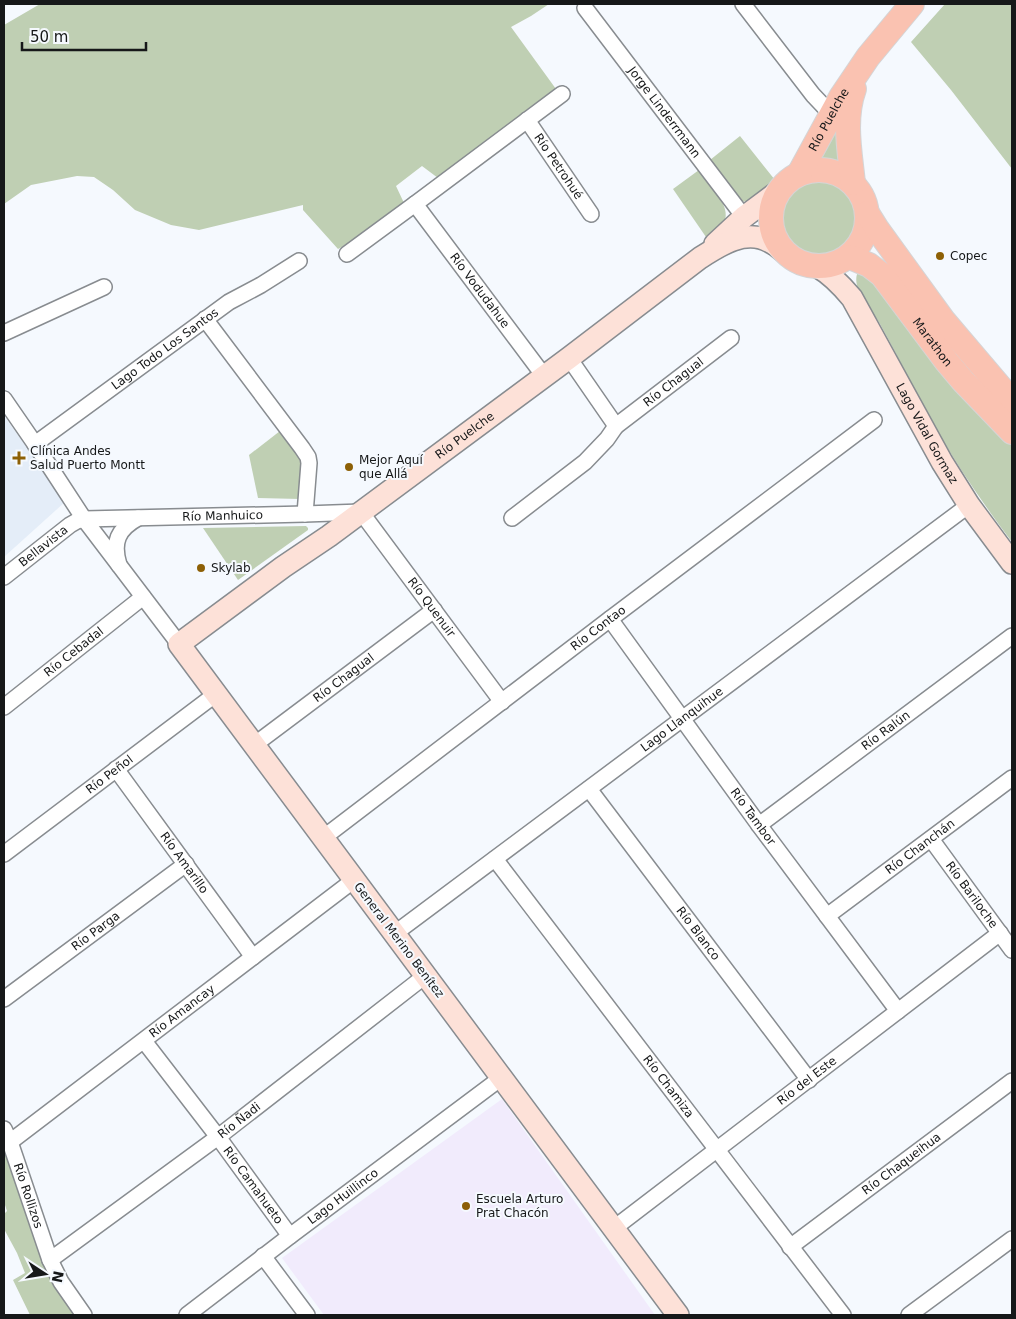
<svg xmlns="http://www.w3.org/2000/svg" width="1016" height="1319" viewBox="0 0 1016 1319" font-family="'DejaVu Sans',sans-serif">
  <style>
    .built { fill: #e4edf8 }
    .education { fill: #f1ebfc }
    .green { fill: #bfcfb3 }
    .lines { fill: none; stroke-linecap: round; stroke-linejoin: round }
    .street-casing { stroke: #888c90; stroke-width: 18 }
    .secondary-casing { stroke: #888c90; stroke-width: 24 }
    .primary-casing { stroke: #d5d5d6; stroke-width: 26 }
    .street { stroke: #fff; stroke-width: 15 }
    .secondary { stroke: #fde1d8; stroke-width: 21 }
    .primary { stroke: #fac2b1; stroke-width: 24 }
    .poi-dot { fill: #8d6006; stroke: #f5f9fe; stroke-width: 2 }
    .labels { text-anchor: middle; dominant-baseline: central; stroke-width: 4; stroke-linejoin: round; paint-order: stroke }
    .street-label { font-size: 12px; fill: #161819; stroke: #f5f9fe }
    .poi-label { font-size: 12px; fill: #161819; stroke: #f5f9fe; text-anchor: start }
  </style>
  <rect width="100%" height="100%" fill="#f5f9fe"/>
  <path class="built" d="M4,416l62,85 -62,56z"/>
  <path class="education" d="M502,1099l153,216h-331l-42,-57z"/>
  <g class="green">
    <path d="M40,4h509l-18,12 -20,11 45,62 -118,89 -16,-12 -26,20 8,17 -35,27 -29,18 -2,1 -35,-39v-5l-104,25 -28,-5 -36,-15 -22,-20 -19,-13 -17,-1 -46,9 -27,19v-179z"/>
    <path d="M945,4h67v165l-61,-79 -40,-48z"/>
    <path d="M837,130l6,36 -13,-4 -13,-1 19,-30z"/>
    <path d="M740,136l35,44c-9,10 -20,24 -35,21l-30,-41z"/>
    <path d="M699,170c8,11 34,37 25,52 -3,6 -13,11 -18,15l-33,-48z"/>
    <circle cx="819" cy="218" r="37"/>
    <path d="M857,274l12,2 128,155 15,15v96c-28,-37 -55,-76 -78,-117 -19,-33 -35,-67 -54,-101 -7,-14 -28,-33 -23,-50z"/>
    <path d="M280,431l20,26 4,8 -4,34 -42,-1 -9,-43z"/>
    <path d="M306,526l2,2v2l-70,50 -35,-52z"/>
    <path d="M4,1144l73,171h-47l-17,-35 12,-7 -8,-20 -13,-24v-15l3,-3 -3,-9z"/>
  </g>
  <g class="lines">
    <defs>
      <g id="street">
        <path d="M743,4l70,91 19,20"/>
        <path id="s1" d="M585,8l159,209"/>
        <path id="s2" d="M527,120l64,94"/>
        <path id="s3" d="M415,204l129,172"/>
        <path d="M347,254l68,-50 147,-110"/>
        <path d="M205,319l97,129 6,9 1,6 -4,51"/>
        <path d="M4,333l100,-46"/>
        <path id="s4" d="M569,358l47,68 115,-88"/>
        <path d="M4,399l31,45 49,75 95,125"/>
        <path id="s5" d="M35,444l194,-142 32,-17 38,-24"/>
        <path d="M512,518l73,-56 22,-23 9,-13"/>
        <path d="M119,565c-7,-23 -1,-36 19,-47"/>
        <path id="s6" d="M4,577l66,-52 7,-4 7,-2 221,-5 56,-2 141,190"/>
        <path id="s7" d="M610,619l149,206 139,186"/>
        <path id="s8" d="M4,707l139,-110"/>
        <path id="s9" d="M254,745l180,-135"/>
        <path id="s10" d="M116,769l137,188"/>
        <path id="s11" d="M589,789l220,291"/>
        <path id="s12" d="M759,825l253,-189"/>
        <path id="s13" d="M323,838l287,-219 264,-199"/>
        <path id="s14" d="M931,839l81,111"/>
        <path id="s15" d="M4,854l212,-160"/>
        <path id="s16" d="M495,859l348,456"/>
        <path id="s17" d="M827,916l185,-138"/>
        <path id="s18" d="M394,934l575,-429"/>
        <path id="s19" d="M4,999l182,-135"/>
        <path id="s20" d="M144,1041l74,96 72,99"/>
        <path id="s21" d="M4,1129l6,13 40,118 11,22 23,33"/>
        <path id="s22" d="M10,1142l344,-262"/>
        <path id="s23" d="M613,1229l387,-296"/>
        <path id="s24" d="M790,1247l222,-166"/>
        <path d="M263,1256l44,59"/>
        <path id="s25" d="M50,1260l168,-123 207,-161"/>
        <path id="s26" d="M187,1315l103,-79 211,-158"/>
        <path d="M909,1315l103,-76"/>
      </g>
      <g id="secondary">
        <path d="M715,244l29,-27 36,-27"/>
        <path id="s27" d="M818,267c14,8 24,19 34,31l90,164 27,43 43,58"/>
        <path id="s28" d="M678,1315l-499,-671 104,-77 46,-31 240,-178 131,-100c20,-13 46,-30 70,-16 5,2 9,6 13,9"/>
      </g>
      <g id="primary">
        <circle cx="819" cy="218" r="48"/>
        <path id="s29" d="M799,174l42,-77 27,-40 44,-53"/>
        <path d="M853,183c-3,-30 -10,-64 1,-94"/>
        <path d="M867,213l10,16 66,91 69,81"/>
        <path id="s30" d="M850,257l19,8 13,10 65,87 16,19 49,51"/>
      </g>
    </defs>
    <use href="#street" class="street-casing"/>
    <use href="#secondary" class="secondary-casing"/>
    <use href="#primary" class="primary-casing"/>
    <use href="#street" class="street"/>
    <use href="#secondary" class="secondary"/>
    <use href="#primary" class="primary"/>
  </g>
  <g class="poi-dot">
    <circle cx="940" cy="256" r="5"/>
    <path d="M16.5 450.5h5v5h5v5h-5v5h-5v-5h-5v-5h5z"/>
    <circle cx="349" cy="467" r="5"/>
    <circle cx="201" cy="568" r="5"/>
    <circle cx="466" cy="1206" r="5"/>
  </g>
  <g class="labels">
    <g class="street-label">
      <text stroke="none"><textPath href="#s1" startOffset="131">Jorge Linderrmann</textPath></text>
      <text stroke="none"><textPath href="#s29" startOffset="62">Río Puelche</textPath></text>
      <text stroke="none"><textPath href="#s2" startOffset="56">Río Petrohué</textPath></text>
      <text stroke="none"><textPath href="#s3" startOffset="108">Río Vodudahue</textPath></text>
      <text stroke="none"><textPath href="#s30" startOffset="121">Marathon</textPath></text>
      <text stroke="none"><textPath href="#s5" startOffset="161">Lago Todo Los Santos</textPath></text>
      <text stroke="none"><textPath href="#s4" startOffset="155">Río Chagual</textPath></text>
      <text stroke="none"><textPath href="#s27" startOffset="201">Lago Vidal Gormaz</textPath></text>
      <text stroke="none"><textPath href="#s28" startOffset="1190">Río Puelche</textPath></text>
      <text stroke="none"><textPath href="#s6" startOffset="238">Río Manhuico</textPath></text>
      <text stroke="none"><textPath href="#s6" startOffset="50">Bellavista</textPath></text>
      <text stroke="none"><textPath href="#s6" startOffset="495">Río Quenuir</textPath></text>
      <text stroke="none"><textPath href="#s13" startOffset="346">Río Contao</textPath></text>
      <text stroke="none"><textPath href="#s8" startOffset="89">Río Cebadal</textPath></text>
      <text stroke="none"><textPath href="#s9" startOffset="112">Río Chagual</textPath></text>
      <text stroke="none"><textPath href="#s18" startOffset="359">Lago Llanquihue</textPath></text>
      <text stroke="none"><textPath href="#s12" startOffset="158">Río Ralún</textPath></text>
      <text stroke="none"><textPath href="#s15" startOffset="132">Río Peñol</textPath></text>
      <text stroke="none"><textPath href="#s7" startOffset="244">Río Tambor</textPath></text>
      <text stroke="none"><textPath href="#s17" startOffset="116">Río Chanchán</textPath></text>
      <text stroke="none"><textPath href="#s10" startOffset="116">Río Amarillo</textPath></text>
      <text stroke="none"><textPath href="#s14" startOffset="69">Río Bariloche</textPath></text>
      <text stroke="none"><textPath href="#s19" startOffset="114">Río Parga</textPath></text>
      <text stroke="none"><textPath href="#s11" startOffset="181">Río Blanco</textPath></text>
      <text transform="translate(399 940) rotate(53)">General Merino Benítez</text>
      <text stroke="none"><textPath href="#s22" startOffset="216">Río Amancay</textPath></text>
      <text stroke="none"><textPath href="#s23" startOffset="244">Río del Este</textPath></text>
      <text stroke="none"><textPath href="#s16" startOffset="286">Río Chamiza</textPath></text>
      <text stroke="none"><textPath href="#s25" startOffset="235">Río Ñadi</textPath></text>
      <text stroke="none"><textPath href="#s24" startOffset="139">Río Chaqueihua</textPath></text>
      <text stroke="none"><textPath href="#s20" startOffset="181">Río Camahueto</textPath></text>
      <text stroke="none"><textPath href="#s21" startOffset="71">Río Rollizos</textPath></text>
      <text stroke="none"><textPath href="#s26" startOffset="196">Lago Huillinco</textPath></text>
    </g>
    <g class="poi-label">
      <text x="950" y="256">Copec</text>
      <text x="30" y="451">Clínica Andes<tspan x="30" dy="14">Salud Puerto Montt</tspan></text>
      <text x="359" y="460">Mejor Aquí<tspan x="359" dy="14">que Allá</tspan></text>
      <text x="211" y="568">Skylab</text>
      <text x="476" y="1199">Escuela Arturo<tspan x="476" dy="14">Prat Chacón</tspan></text>
    </g>
  </g>
  <rect width="1016" height="1319" fill="none" stroke="#161819" stroke-width="10"/>
  <g transform="translate(45 1274) rotate(102)" stroke="#f5f9fe" stroke-width="4" paint-order="stroke">
  <path d="M0-4L9 19L0 12L-9 19Z" fill="#161819"/>
  <text y="-8" font-size="14" font-weight="bold" text-anchor="middle" fill="#161819">N</text>
  </g>
  <path d="M22 42v8h124v-8" fill="none" stroke="#161819" stroke-width="2.5"/>
  <text x="30" y="42" font-size="15" fill="#161819" stroke="#f5f9fe" stroke-width="4" paint-order="stroke">50 m</text>
</svg>
